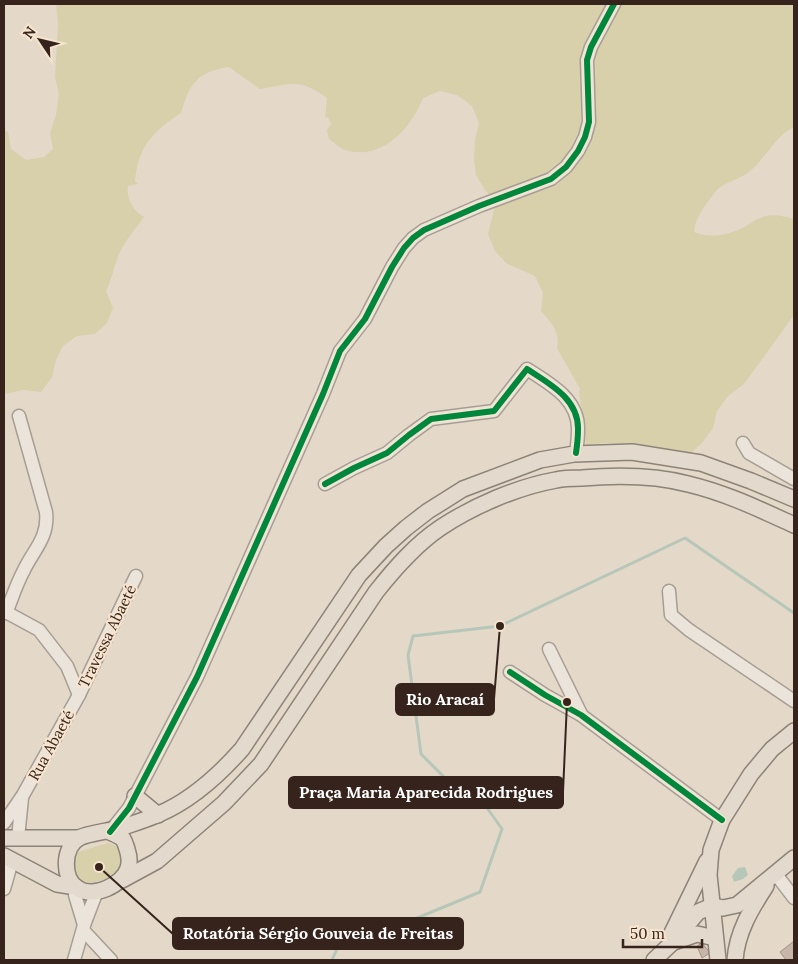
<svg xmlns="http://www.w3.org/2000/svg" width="798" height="964" viewBox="0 0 798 964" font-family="Lora,serif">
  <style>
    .green { fill: #d7d0ab }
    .water { fill: #b6c7b9 }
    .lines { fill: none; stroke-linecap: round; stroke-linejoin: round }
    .stream { stroke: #b6c7b9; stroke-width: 3 }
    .building { fill: #c7b5aa; stroke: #a49389 }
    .minor-casing { stroke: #a89d93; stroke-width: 15 }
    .major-casing { stroke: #8e8379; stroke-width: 18 }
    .minor { stroke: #ebe4db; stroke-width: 12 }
    .major { stroke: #e3d9cc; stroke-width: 15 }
    .cycleway-casing { stroke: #f6e4ce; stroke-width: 9 }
    .cycleway { stroke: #00873e; stroke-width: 6 }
    .labels { text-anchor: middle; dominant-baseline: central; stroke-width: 4.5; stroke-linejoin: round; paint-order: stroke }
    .street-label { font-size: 15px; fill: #36241c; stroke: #f6e4ce }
    .leader { fill: none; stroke: #36241c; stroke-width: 2 }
    .callout-dot { fill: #36241c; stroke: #f6e4ce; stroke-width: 2 }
    .callout { fill: #36241c; stroke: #36241c; stroke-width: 2 }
    .callout-label { font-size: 16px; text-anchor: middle; font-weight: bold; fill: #fff }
  </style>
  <rect width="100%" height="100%" fill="#e4d8c9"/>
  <g class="green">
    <path d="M56,4h738v123c-19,9 -28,31 -44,44 -9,8 -22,10 -31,17 -5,4 -20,26 -22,32 -2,4 -2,8 -3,12 17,7 36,3 52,-6 5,-2 9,-7 14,-8 11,-5 23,-2 34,1v96l-50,69 -16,12 -11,15 -4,17 -11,15 -12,11 -52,-3 -15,-7 -18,-1 -18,2 -7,-16 2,-19 -3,-17 1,-4 -23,-41c4,-15 -6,-26 -16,-37l2,-18 -8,-17 -29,-13 -11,-12 -7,-17 8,-32 -11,-12 -9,-15 -2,-17 1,-18 4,-17 -7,-17 -15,-11 -17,-4 -17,7c-13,31 -40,63 -78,52 -6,-2 -11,-8 -16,-11l-2,-9 4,-6 -3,-7 -3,1 2,-20c-28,-20 -35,-14 -67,-9l-31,-22c-32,5 -39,16 -48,46 -28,18 -43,34 -46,68l3,3 -10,2c-2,12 5,25 16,31 -7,10 -15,19 -21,29 -8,14 -10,31 -17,45l7,17 -6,15 -12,11 -18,2 -14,10 -7,14 -4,17 -11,15 -18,-2 -19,4v-264l4,2 3,17 15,11 18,-3 9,-8 -3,-16 6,-18 3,-21 -4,-17 3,-54z"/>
    <path d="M108,843l11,4 7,16 -10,14c-8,1 -19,6 -28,5 -17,-1 -17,-19 -10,-30z"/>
  </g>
  <path class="water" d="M745,867l3,8 -5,4 -9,3 -2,-6 6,-8z"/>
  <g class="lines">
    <path class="stream" d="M332,960l8,-18 17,-10 43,-7 80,-33 22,-63 -17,-24 -31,-18 -33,-33 -13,-99 5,-19 87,-10 185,-88 109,75"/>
  </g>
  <g class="building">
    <path d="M794,941v19h-8l-6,-8z"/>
    <path d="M702,943l8,10 -8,5 -5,-12z"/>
  </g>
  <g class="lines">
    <defs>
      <g id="minor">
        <path d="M743,443l6,10 45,26"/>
        <path d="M325,484l29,-16 33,-15 22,-18 22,-16 63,-8 33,-42c23,15 52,30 51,61 0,8 -1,16 -2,23"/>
        <path d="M669,591l2,24 18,15 105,71"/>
        <path d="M4,611l35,19 28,36 12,29"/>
        <path d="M6,613c6,-14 10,-28 17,-41 10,-22 26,-34 23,-60l-27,-96"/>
        <path d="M549,649l32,65"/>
        <path d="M510,672l35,23 36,20 141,105"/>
        <path d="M4,823l19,-28 56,-100 57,-119"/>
        <path d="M110,832l19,-24 68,-131 126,-283 17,-43 25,-32 27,-52 12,-19 9,-10 11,-8 55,-24 72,-27 15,-12 12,-16 7,-14 4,-15 -2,-62 4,-13 23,-43"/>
        <path d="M18,838l4,-40"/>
        <path d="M775,873l19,25"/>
        <path d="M77,888l-2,7 9,30"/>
        <path d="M4,889l8,-28"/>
        <path d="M83,930l28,30"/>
        <path d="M74,960l10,-35 13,-34"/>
      </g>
      <g id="major">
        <path d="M135,796l23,19"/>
        <path d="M110,832c4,2 9,4 13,7 2,3 3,7 4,10 2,6 3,13 1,19 -5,17 -35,31 -51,20 -15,-10 -14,-41 2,-50 9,-5 33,-7 44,-11 12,-4 25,-8 36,-13 33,-14 60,-39 83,-65l117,-174 27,-29 20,-18 22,-17 35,-22 77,-29 34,-6 58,-2 69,11 50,18 43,18"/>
        <path d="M4,838h75"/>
        <path d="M4,856l53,28 19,3"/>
        <path d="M122,880l35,-19 67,-58 37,-39 115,-172c19,-24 39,-47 64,-64 33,-22 77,-41 116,-48 8,-2 18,-2 26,-2 35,-3 72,-3 106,6 38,9 71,25 106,41"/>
        <path d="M670,937l37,-76"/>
        <path d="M674,942l23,-8 18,4"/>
        <path d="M654,960l19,-18 25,-30 14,-6 11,2 14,-3 57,-47"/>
        <path d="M718,960l-9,-85 2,-25 11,-30 29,-46 21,-25 22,-18"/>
        <path d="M735,960c2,-28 16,-51 31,-74"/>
      </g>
    </defs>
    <use href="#minor" class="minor-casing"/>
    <use href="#major" class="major-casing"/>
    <use href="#minor" class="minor"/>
    <use href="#major" class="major"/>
    <defs>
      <g id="cycleway">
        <path d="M325,484l29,-16 33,-15 22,-18 22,-16 63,-8 33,-42c23,15 52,30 51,61 0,8 -1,16 -2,23"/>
        <path d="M510,672l35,23 36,20 141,105"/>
        <path d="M110,832l19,-24 68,-131 126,-283 17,-43 25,-32 27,-52 12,-19 9,-10 11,-8 55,-24 72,-27 15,-12 12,-16 7,-14 4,-15 -2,-62 4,-13 23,-43"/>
      </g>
    </defs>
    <use href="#cycleway" class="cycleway-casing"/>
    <use href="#cycleway" class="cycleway"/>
  </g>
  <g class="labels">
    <g class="street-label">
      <text transform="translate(107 636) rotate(-64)">Travessa Abaeté</text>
      <text transform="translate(51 745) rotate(-61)">Rua Abaeté</text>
    </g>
  </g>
  <path class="leader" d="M500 626L494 699M567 702L563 792M99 867L173 934"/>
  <g class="callout-dot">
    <circle cx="500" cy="626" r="5"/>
    <circle cx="567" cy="702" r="5"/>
    <circle cx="99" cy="867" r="5"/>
  </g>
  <g class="callout">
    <rect x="396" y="684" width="98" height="31" rx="5"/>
    <rect x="289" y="777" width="274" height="31" rx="5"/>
    <rect x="173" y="918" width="290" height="31" rx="5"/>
  </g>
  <g class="callout-label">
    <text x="445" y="705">Rio Aracaí</text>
    <text x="426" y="798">Praça Maria Aparecida Rodrigues</text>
    <text x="318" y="939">Rotatória Sérgio Gouveia de Freitas</text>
  </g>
  <rect width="798" height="964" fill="none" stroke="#36241c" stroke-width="10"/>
  <g transform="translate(40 40) rotate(305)" stroke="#f6e4ce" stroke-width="4" paint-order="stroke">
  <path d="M0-4L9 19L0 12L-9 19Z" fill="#36241c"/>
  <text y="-8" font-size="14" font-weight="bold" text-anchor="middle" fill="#36241c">N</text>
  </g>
  <path d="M623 939v8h79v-8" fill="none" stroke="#36241c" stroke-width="2.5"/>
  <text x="630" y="939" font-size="15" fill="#36241c" stroke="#f6e4ce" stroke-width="4" paint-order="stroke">50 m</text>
</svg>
